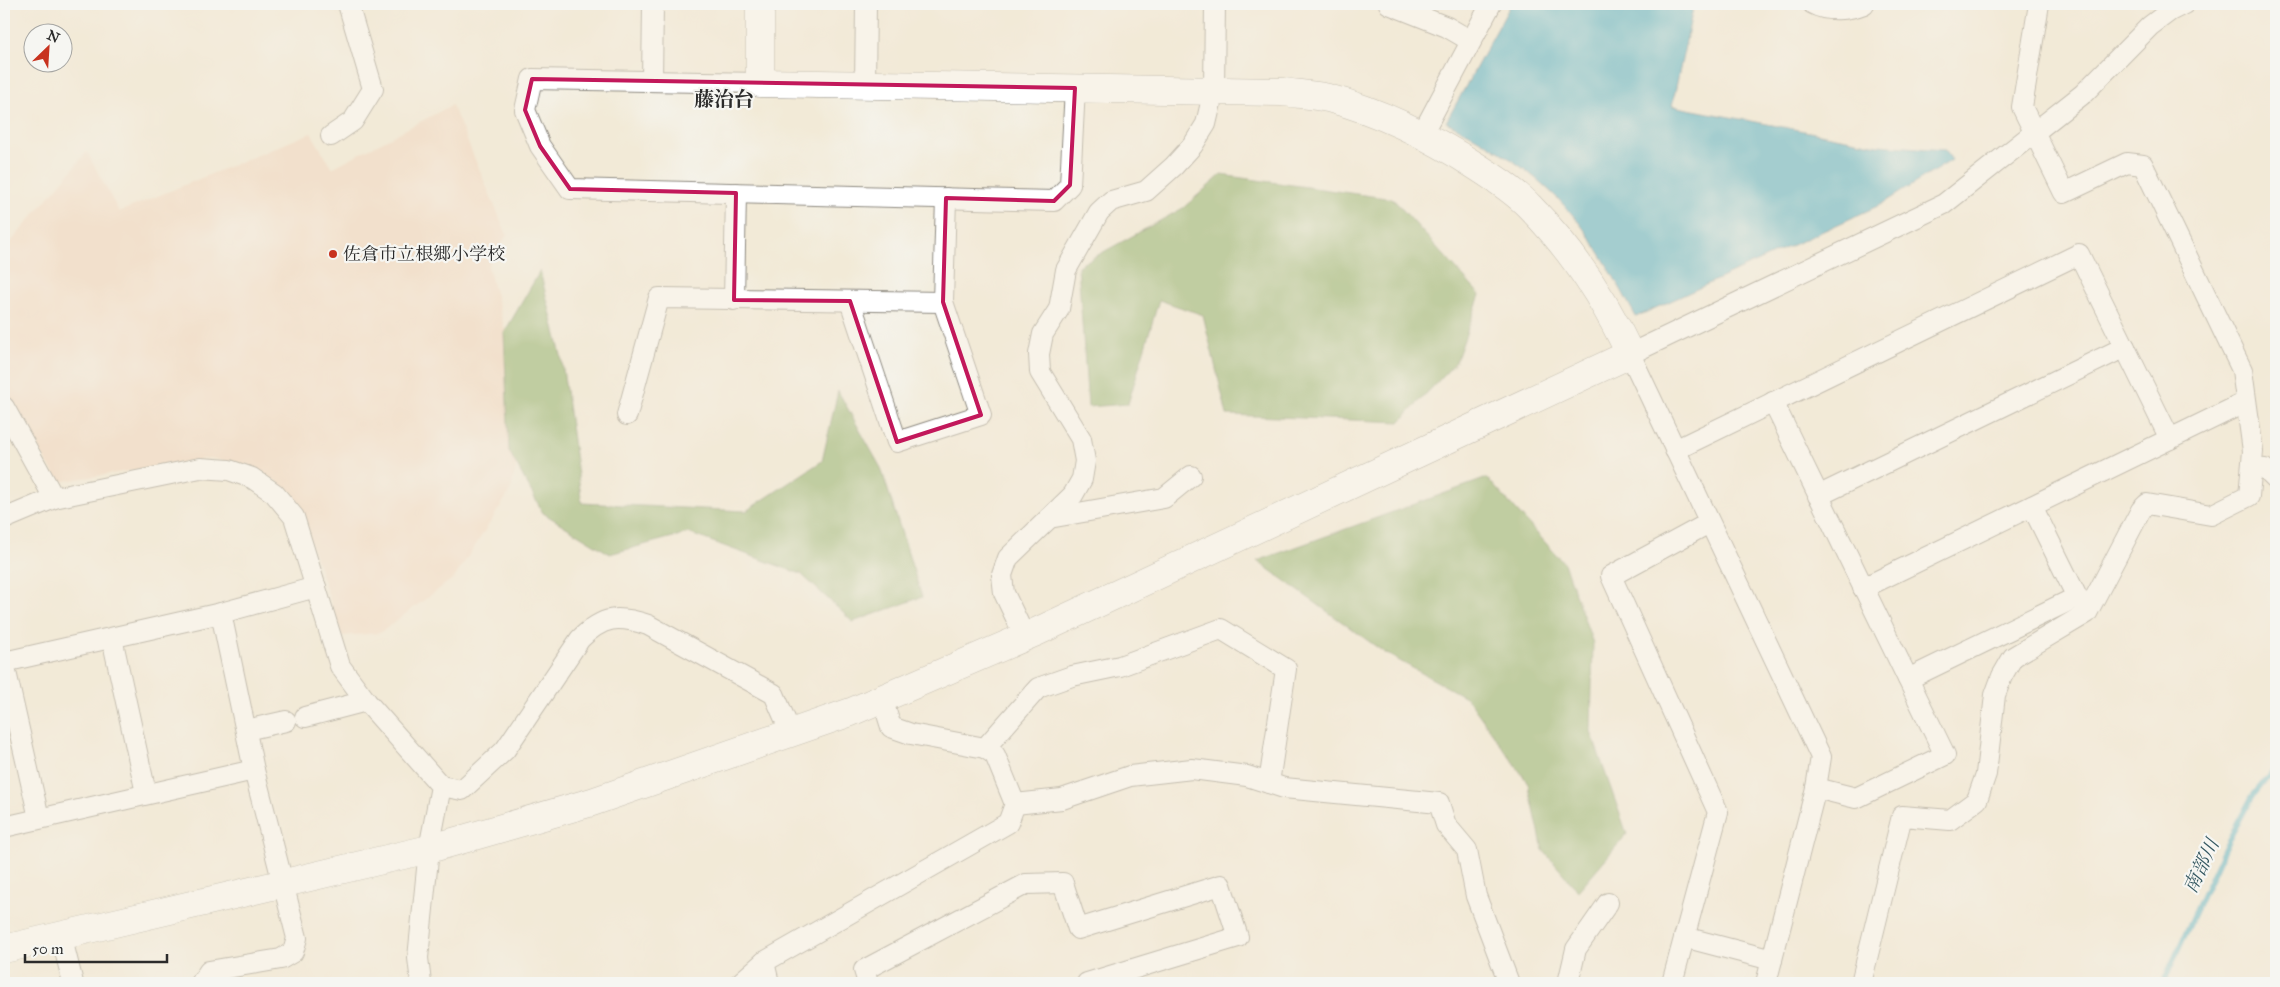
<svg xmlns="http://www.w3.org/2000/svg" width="2280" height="987" viewBox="0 0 2280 987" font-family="'IM FELL Great Primer','Noto Serif JP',serif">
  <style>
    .built { fill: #f2d5be }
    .forest { fill: #84aa5f; stroke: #586a45 }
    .water { fill: #45acc5; stroke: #386c78 }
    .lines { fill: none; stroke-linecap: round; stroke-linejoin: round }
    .stream { stroke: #45acc5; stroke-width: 5.5 }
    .street-casing { stroke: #8e8a81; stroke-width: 22 }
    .secondary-casing { stroke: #8e8a81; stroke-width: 29 }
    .street { stroke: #fff; stroke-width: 20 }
    .secondary { stroke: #fff; stroke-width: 28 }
    .marked { fill: none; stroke: #c2185b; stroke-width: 4; stroke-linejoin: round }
    .poi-dot { fill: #c8321e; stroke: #f6f6f2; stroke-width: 2 }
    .labels { text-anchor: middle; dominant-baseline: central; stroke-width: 4.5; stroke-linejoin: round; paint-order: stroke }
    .poi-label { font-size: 18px; fill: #2b2b2b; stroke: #f6f6f2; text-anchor: start }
    .water-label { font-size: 19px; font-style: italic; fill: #345861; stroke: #f6f6f2 }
    .quarter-label { font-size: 20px; font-weight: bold; fill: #2b2b2b; stroke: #f6f6f2 }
  </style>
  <rect width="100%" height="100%" fill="#f6f6f2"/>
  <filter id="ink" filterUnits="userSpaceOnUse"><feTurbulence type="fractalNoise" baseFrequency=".02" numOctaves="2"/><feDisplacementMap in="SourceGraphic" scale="10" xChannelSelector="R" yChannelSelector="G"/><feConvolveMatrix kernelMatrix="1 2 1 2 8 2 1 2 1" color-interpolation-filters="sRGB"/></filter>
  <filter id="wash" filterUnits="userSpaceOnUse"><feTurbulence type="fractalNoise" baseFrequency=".0096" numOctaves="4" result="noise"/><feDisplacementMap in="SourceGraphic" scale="20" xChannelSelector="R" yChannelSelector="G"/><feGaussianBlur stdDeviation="1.12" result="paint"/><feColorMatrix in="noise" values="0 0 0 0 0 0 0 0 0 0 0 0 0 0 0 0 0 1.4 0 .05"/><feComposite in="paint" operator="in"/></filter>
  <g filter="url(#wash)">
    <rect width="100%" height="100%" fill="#f2ead7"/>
    <path class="built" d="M452,105l55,130 -19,31 39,147 -16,77 -56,87 -75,56 -38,3 -39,-116 -26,-39 -38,-17 -29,-6 -151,24 -55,-90v-142l83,-98 32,60 192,-79 21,35z"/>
    <g class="forest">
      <path d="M1221,175l172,24 87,96 -24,67 -56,60 -173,-7 -24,-100 -44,-15 -31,104 -40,3 -10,-141 105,-58z"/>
      <path d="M540,271l21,84 21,148 164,8 76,-50 16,-70 43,77 41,129 -69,25 -52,-48 -113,-41 -78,21 -67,-41 -34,-62 -5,-118z"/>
      <path d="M1487,478l77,85 29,80 -2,89 36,102 -49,57 -35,-41 -15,-67 -61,-85 -82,-45 -128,-92z"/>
    </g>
    <path class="water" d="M1511,4h183l-22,102 206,39 67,5 7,10 -72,45 -244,112c-17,-31 -33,-61 -53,-89 -34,-46 -86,-82 -137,-106z"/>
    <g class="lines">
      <path class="stream" d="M2163,983l64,-140 25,-46 24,-30"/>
    </g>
  </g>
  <g filter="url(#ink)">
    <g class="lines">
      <defs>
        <g id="street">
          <path d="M1389,4l58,23 24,14"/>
          <path d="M1813,4c14,8 36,6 51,0"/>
          <path d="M652,81l1,-77"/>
          <path d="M760,83l-228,-4 -7,31 15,36 30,43 484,12 16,-16 5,-97"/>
          <path d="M865,84l1,-80"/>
          <path d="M1422,134l69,-130"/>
          <path d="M331,136l22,-15 20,-32 -25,-85"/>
          <path d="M734,300l2,-107"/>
          <path d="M850,301l47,141 84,-27 -38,-113 3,-104"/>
          <path d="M1773,402l172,353 -89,43 -40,-10"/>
          <path d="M4,407l50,91"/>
          <path d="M627,415l32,-117 284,4"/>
          <path d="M1675,450l404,-196 91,185"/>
          <path d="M2252,468l13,1 11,11"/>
          <path d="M1818,496l307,-149"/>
          <path d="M1049,518l115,-20 27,-22"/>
          <path d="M4,519l50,-21 146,-30 29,2 23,8 22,15 20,24 46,149 26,35 75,85 -12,63 -11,109 3,25"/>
          <path d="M1863,588l383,-186"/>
          <path d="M1025,637l-21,-44 -2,-18 6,-17 65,-63 9,-16 3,-18 -4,-22 -41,-67 -1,-18 4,-20 16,-25 7,-39 33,-58 12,-11 35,-10 28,-25 19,-21 13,-21 8,-34 1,-86"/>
          <path d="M112,638l34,155"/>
          <path d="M4,662l217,-49 95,-26"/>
          <path d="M4,663l35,155"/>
          <path d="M1908,679l169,-82 -45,-91"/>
          <path d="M882,698l9,29 20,7 74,14 53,-60 34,-12 48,-10 101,-37 65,40 -17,114"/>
          <path d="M305,717l61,-16"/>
          <path d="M246,730l40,-9"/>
          <path d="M441,786l21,4 43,-40 75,-111c23,-23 38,-24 68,-14l126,69 17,39"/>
          <path d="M1015,804l47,-5 68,-23 62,-7 55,7 37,12 155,15 7,22 21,25 9,46 33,87"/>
          <path d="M4,827l250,-57"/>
          <path d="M61,935l12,48"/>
          <path d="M1684,937l88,23"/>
          <path d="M764,962l5,21"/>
          <path d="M201,983l8,-12 72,-12 12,-7 4,-14 -43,-168 -33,-157"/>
          <path d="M740,983l24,-21 244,-139 7,-19 -20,-49 -10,-7"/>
          <path d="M868,983l-4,-13 162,-86 37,-1 15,46 143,-44 17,52 -151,46"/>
          <path d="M1568,983l8,-34 32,-46"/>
          <path d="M1672,983l46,-171 -107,-236 98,-53"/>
          <path d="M1766,983l50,-195 5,-31 -191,-403 314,-150 139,-110 67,-68 20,-15 14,-7"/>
          <path d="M1861,983l41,-167 48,4 27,-20 9,-26 9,-79 7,-19 11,-19 74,-44 54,-103 6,-6 64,11 38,-19 4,-45 -11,-81 -99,-205 -16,-2 -63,30 -42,-86 17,-103"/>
        </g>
        <path id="secondary" d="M4,949l425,-100 163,-47 259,-90 183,-79 596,-279c-25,-54 -58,-104 -100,-147 -14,-15 -34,-28 -51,-39 -46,-30 -97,-56 -151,-70 -14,-3 -30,-4 -45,-6l-523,-9v-79"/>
      </defs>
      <use href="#street" class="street-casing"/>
      <use href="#secondary" class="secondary-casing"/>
      <use href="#street" class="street"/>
      <use href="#secondary" class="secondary"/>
    </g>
  </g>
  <path d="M0 0H2280V987H0ZM532,79l543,9 -5,97 -16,16 -108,-3 -3,104 38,113 -84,27 -47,-141 -116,-1 2,-107 -166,-4 -30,-43 -15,-36z" fill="#f2ead7" fill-opacity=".55" fill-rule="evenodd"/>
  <path class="marked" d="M532,79l543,9 -5,97 -16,16 -108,-3 -3,104 38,113 -84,27 -47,-141 -116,-1 2,-107 -166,-4 -30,-43 -15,-36z"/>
  <circle class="poi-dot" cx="333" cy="254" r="5"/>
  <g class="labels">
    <g class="poi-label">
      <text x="343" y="254">佐倉市立根郷小学校</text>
    </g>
    <g class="water-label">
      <text transform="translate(2201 866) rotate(-65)">南部川</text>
    </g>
    <g class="quarter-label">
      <text x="724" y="99">藤治台</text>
    </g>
  </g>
  <rect width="2280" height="987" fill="none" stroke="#f6f6f2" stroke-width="20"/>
  <g transform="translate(48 48) rotate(25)"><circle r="24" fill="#f6f6f2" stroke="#a5a5a2"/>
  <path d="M0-4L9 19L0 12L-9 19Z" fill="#c8321e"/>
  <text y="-8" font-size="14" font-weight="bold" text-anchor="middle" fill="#2b2b2b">N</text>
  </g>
  <path d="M25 954v8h142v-8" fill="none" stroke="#2b2b2b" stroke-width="2.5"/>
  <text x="32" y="954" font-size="15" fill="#2b2b2b" stroke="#f6f6f2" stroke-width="4" paint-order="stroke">50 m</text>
</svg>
